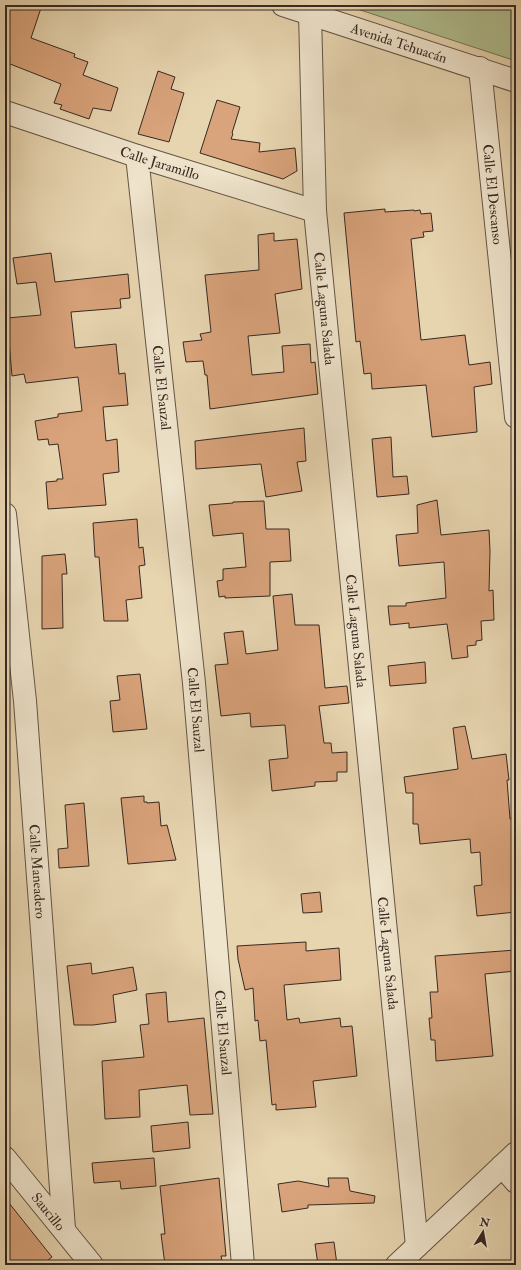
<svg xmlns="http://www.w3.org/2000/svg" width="521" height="1270" viewBox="0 0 521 1270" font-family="'IM FELL Double Pica',serif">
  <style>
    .green { fill: #b0be90; stroke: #747458 }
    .building { fill: #d9a37b; stroke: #372921 }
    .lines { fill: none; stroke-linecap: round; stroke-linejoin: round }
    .minor-casing { stroke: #635445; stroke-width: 24 }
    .tertiary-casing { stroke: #635445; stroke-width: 24 }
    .minor { stroke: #efe4cc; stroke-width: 22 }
    .tertiary { stroke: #efe4cc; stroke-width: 22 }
    .labels { text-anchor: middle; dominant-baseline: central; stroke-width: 3.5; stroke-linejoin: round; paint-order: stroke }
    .street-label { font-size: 14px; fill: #372921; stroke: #efe4cc }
  </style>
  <rect width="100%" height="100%" fill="#e7d5b0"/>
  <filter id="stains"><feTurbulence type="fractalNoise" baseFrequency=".005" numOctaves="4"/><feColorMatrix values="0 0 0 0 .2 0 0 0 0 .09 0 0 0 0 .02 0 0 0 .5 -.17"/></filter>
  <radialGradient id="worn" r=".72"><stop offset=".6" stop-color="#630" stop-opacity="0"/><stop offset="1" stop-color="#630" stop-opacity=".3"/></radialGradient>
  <path class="green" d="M345,5h171v56z"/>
  <g class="building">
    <path d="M8,5h34l-11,33 44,16 -1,3 14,5 -5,13 35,13 -7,23 -18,-3 -4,11 -29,-10 2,-4 -8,-2 7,-19 -56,-22v-50z"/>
    <path d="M158,71l17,6 -4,12 13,4 -15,49 -31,-8z"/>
    <path d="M217,100l23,7 -8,26 1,1 -2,5 29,4 -1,9 36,-4 2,23 -14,8 -83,-26z"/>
    <path d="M385,209v3l29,-2v1l6,-1 1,4 10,-1 2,18 -10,1 1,5 -13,2 10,101 44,-5 4,30 21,-3 2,22 -18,3 3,45 -45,5 -6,-52 -54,4 -1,-16 -7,1 -4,-33 -4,1 -12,-129z"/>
    <path d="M274,233v8l23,-2 5,50 -27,5 5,39 -32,3 4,39 32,-3 -2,-26 28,-2 1,19 4,-1 3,32 -108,15 -3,-34h-2l-2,-14 -17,1 -3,-20 19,-2 -2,-6 11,-2 -6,-57 54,-5 -1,-35z"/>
    <path d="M51,253l4,29 73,-8 2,24 -10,1 1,9 -50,4 4,36 41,-4 3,30 6,-1 3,32 -25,2 3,34 11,-2 2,33 -16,2 3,31 -58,4 -2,-27 11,-1v-2h6l-5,-35 -9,1 -1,-6 -10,1 -3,-19 23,-4v-3l24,-3 -4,-34 -52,6 -2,-9 -12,2 -5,-58 34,-3 -5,-33 -19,2 -4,-26z"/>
    <path d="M304,428l2,33 -9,1 5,29 -36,6 -5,-33 -65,5 -1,-28z"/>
    <path d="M391,437l2,40 14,-1 2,18 -32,3 -5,-58z"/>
    <path d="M437,500l4,35 48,-5 1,21 -1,40 4,-1 1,30 -13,1 1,19 -6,1v4l-9,1 1,11 -16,2 -5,-35 -38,4v-5l-19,2 -2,-19h18v-3l40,-5 -2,-36 -45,4 -3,-31 22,-2 -1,-28z"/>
    <path d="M264,501l2,28h23l2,32 -21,1v34l-45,2v-2l-6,1 -2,-16 6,-1v-11l23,-2 -3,-34 -30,3 -4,-31 24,-2v-1z"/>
    <path d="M137,519l2,29 4,-1 2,18 -6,1 3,32 -16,2 2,21h-24l-5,-64h-4l-2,-34z"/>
    <path d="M65,554l2,20h-5l1,54 -21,1v-73z"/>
    <path d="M292,594l3,31h24l6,63 22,-2 2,17 -30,3 5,37h7l1,10 15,-1v20h-10v9l-22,1v4l-43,5 -3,-31 19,-2 -3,-33 -34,2 -1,-14 -29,3 -6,-51 13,-1 -4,-31 19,-2 3,23 32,-4 -5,-54z"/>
    <path d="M425,662l1,21 -36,3 -2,-20z"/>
    <path d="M140,674l7,55 -34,3 -3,-31 10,-1 -3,-24z"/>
    <path d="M465,726l7,33 34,-5 3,26h-2l3,39 6,-1v94l-39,4 -3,-30 8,-1 -2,-33 -9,1 -1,-14 -50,5 -2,-20h-5v-31h-7l-2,-16 54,-8 -5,-41z"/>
    <path d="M144,796v6h3v1l12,-1 2,24 6,-1 9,35 -48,4 -7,-66z"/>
    <path d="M84,803l5,63 -30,2 -1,-19 10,-1 -3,-43z"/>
    <path d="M320,892l2,20 -19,1 -2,-19z"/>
    <path d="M306,942v9l33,-3 2,32 -57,5 3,35 12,-2 1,5 40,-5 1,9 11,-1 5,50 -44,5 3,26 -40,3v-6l-4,1 -6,-65 -6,1 -2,-21 -3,1 -2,-33 -8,2 -7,-31 -1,-13z"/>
    <path d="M516,950v21l-31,3 8,82 -57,5 -1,-21h-4l-2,-22h3l-2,-26h8l-3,-36z"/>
    <path d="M91,963l1,11 41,-7 4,23 -24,5 3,27 -23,3h-19l-7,-59z"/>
    <path d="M166,992l2,30 36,-4 9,96 -23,1 -3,-30 -48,5 1,27 -35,2 -3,-58 42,-4 -4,-32 9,-1 -3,-30z"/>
    <path d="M188,1122l2,26 -37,4 -2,-26z"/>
    <path d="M154,1158l2,28 -35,3 -1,-8 -26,2 -2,-20z"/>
    <path d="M219,1178l7,78h-5l2,9h-58l-4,-31h4l-5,-48z"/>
    <path d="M328,1178h20l2,13 25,5 -1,7 -66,2v3l-26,4 -4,-28 20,-3 31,6z"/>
    <path d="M5,1198l47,59 -10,8h-37z"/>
    <path d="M334,1242l3,23h-19l-3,-21z"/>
  </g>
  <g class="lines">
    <defs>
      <g id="minor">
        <path id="s1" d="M310,14l5,197 102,1035"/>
        <path id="s2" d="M480,68l36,349"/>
        <path id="s3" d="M5,112l132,44 178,55"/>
        <path id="s4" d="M137,156l57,527 49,582"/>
        <path id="s5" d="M5,514l20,187 39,528"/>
        <path d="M502,1166l14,16"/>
      </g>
      <g id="tertiary">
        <path id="s6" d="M283,5l233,76"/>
        <path id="s7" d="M5,1158l87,107"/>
        <path d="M397,1265l119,-112"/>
      </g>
    </defs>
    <use href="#minor" class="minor-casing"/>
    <use href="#tertiary" class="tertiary-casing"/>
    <use href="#minor" class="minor"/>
    <use href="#tertiary" class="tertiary"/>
  </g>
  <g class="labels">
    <g class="street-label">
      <text stroke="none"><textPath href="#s6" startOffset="122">Avenida Tehuacán</textPath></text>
      <text stroke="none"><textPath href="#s3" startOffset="163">Calle Jaramillo</textPath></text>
      <text stroke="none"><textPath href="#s2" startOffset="127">Calle El Descanso</textPath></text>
      <text stroke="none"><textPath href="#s1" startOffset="295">Calle Laguna Salada</textPath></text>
      <text stroke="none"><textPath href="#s4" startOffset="233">Calle El Sauzal</textPath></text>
      <text stroke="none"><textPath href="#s1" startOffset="619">Calle Laguna Salada</textPath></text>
      <text stroke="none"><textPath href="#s4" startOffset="557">Calle El Sauzal</textPath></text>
      <text stroke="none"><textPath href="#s5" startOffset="359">Calle Maneadero</textPath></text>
      <text stroke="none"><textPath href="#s1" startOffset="943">Calle Laguna Salada</textPath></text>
      <text stroke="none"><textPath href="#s4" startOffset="881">Calle El Sauzal</textPath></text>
      <text stroke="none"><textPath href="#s7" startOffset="69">Saucillo</textPath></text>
    </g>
  </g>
  <rect width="521" height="1270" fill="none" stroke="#e7d5b0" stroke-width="20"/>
  <rect x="6" y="6" width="509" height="1258" fill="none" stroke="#372921" stroke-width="2"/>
  <rect x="10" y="10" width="501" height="1250" fill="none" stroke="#372921"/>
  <g transform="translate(483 1232) rotate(11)" stroke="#efe4cc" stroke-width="3" paint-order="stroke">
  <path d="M0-3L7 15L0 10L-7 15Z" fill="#372921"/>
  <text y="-6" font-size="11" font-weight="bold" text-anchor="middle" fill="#372921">N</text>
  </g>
  <rect width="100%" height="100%" filter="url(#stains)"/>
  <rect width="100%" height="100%" fill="url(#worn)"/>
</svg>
